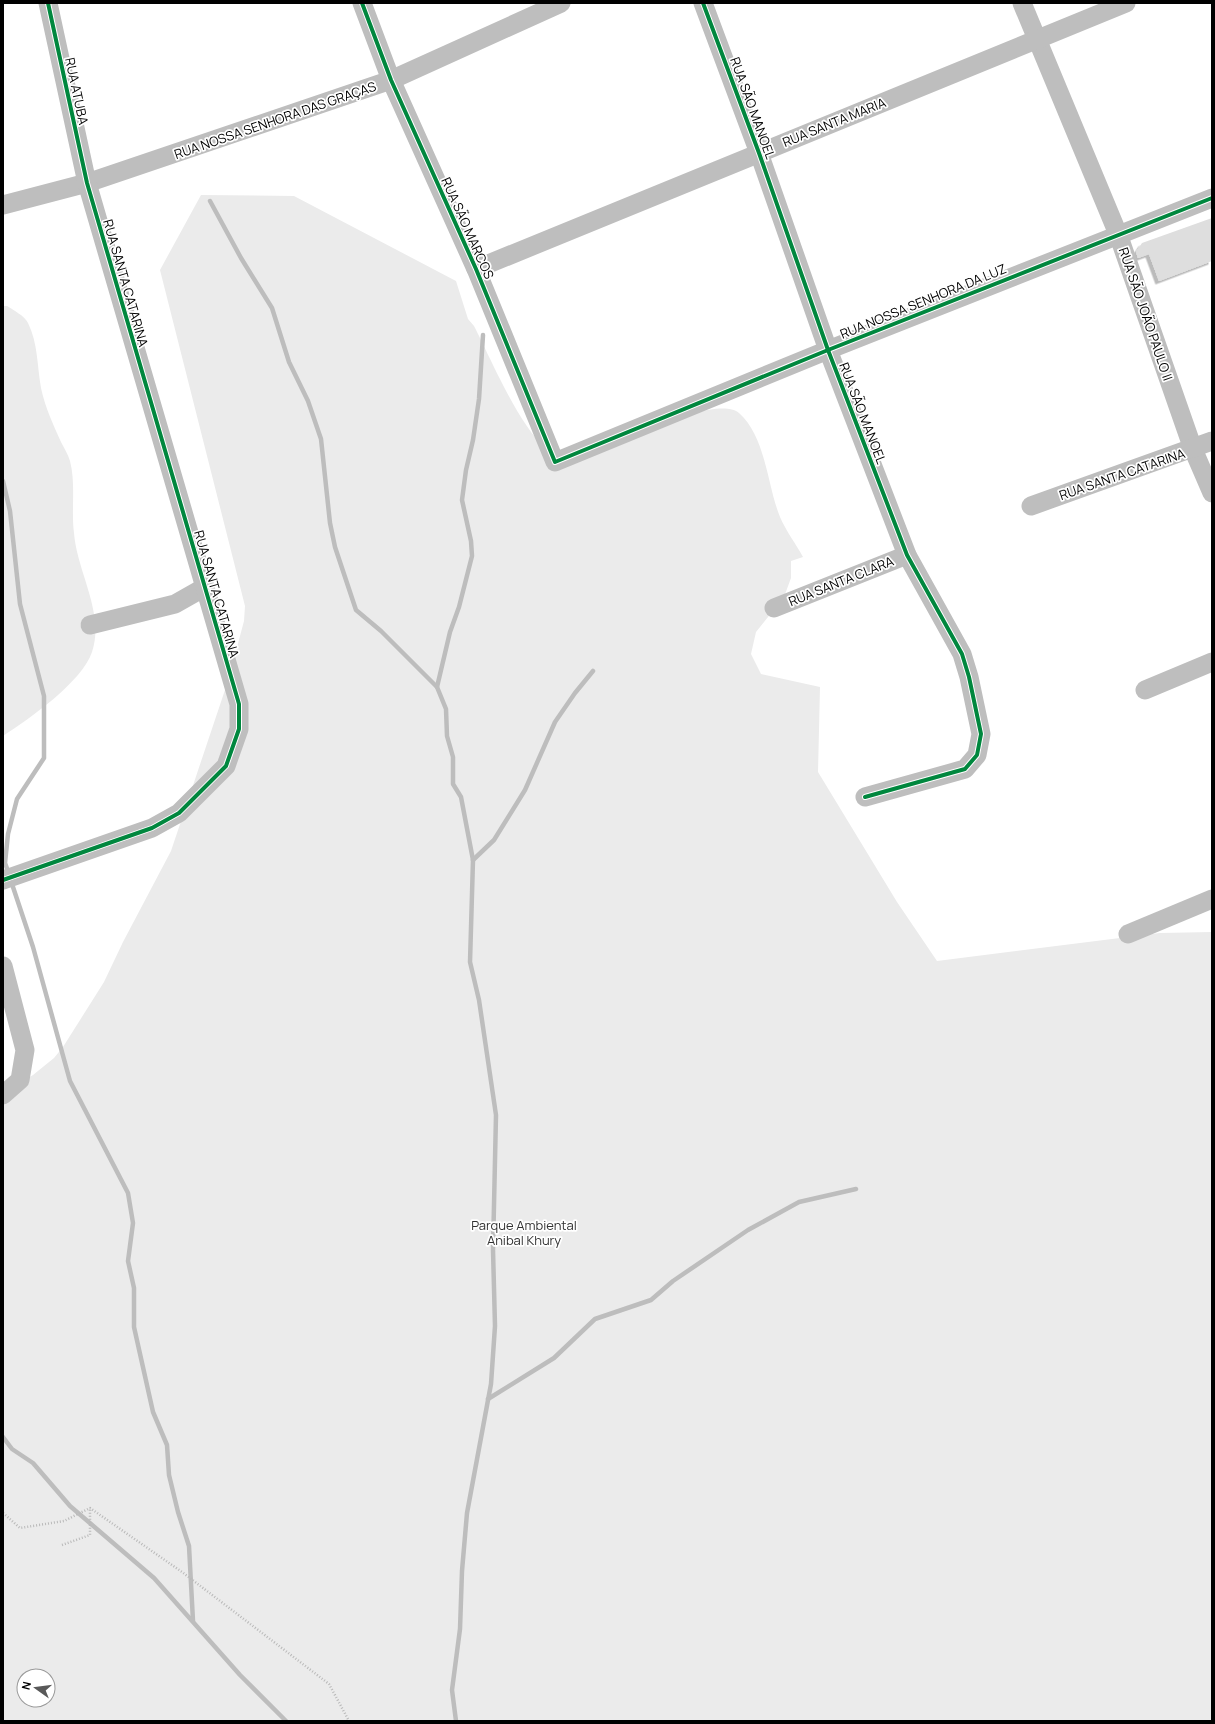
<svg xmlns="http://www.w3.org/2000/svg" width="1215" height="1724" viewBox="0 0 1215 1724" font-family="Manrope,sans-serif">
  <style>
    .green { fill: #ebebeb; fill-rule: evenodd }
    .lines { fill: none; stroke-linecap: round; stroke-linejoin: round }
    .stream { stroke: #bdbdbd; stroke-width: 4.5 }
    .building { fill: #dedede; filter: url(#shadow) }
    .path { stroke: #b9b9b9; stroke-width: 2.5; stroke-dasharray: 1 2; stroke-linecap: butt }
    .street { stroke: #bebebe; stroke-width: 19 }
    .cycleway-casing { stroke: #fff; stroke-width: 6 }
    .cycleway { stroke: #00873e; stroke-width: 4 }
    .labels { text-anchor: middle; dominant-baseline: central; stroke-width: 3.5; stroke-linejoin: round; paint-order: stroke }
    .street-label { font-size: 13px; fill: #000; stroke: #fff }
    .park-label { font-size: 13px; fill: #313131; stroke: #fff }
  </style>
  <defs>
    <filter id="shadow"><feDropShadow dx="-3.5" dy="3.5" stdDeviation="0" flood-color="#0004"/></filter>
  </defs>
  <rect width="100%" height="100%" fill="#fff"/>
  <g class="green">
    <path d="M201,195l93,1 162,85 12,38 6,7c16,31 45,100 71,121 5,4 13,6 19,9l133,-44c12,-2 32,-7 42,1 27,24 28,72 41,104 6,14 16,27 23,40l-12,4v17l-7,19 -28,35 -5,22 10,20 59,13 -2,85 79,130 40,59 223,-28 52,-1v789h-1209v-627l30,-19 21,-17 9,-11 41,-65 19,-40 48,-91 57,-170 16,-60 1,-15 -85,-336zM24,1676h24v24h-24z"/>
    <path d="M3,306h4c6,4 18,10 21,17 10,20 9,43 13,65 4,19 12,36 20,54 3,6 7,12 9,19 6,23 1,49 4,72 3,39 31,80 18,119 -10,30 -63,67 -89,84z"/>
  </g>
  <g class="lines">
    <g class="stream">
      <path d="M210,201l31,57 31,50 17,54 19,39 13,38 9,84 5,24 21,63 25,21 56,56 9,22 1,27 6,21v27l8,13 12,63 -3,102 9,38 17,115 -3,135 2,76 -4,58 -24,129 -5,58 -2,58 -8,61 4,31"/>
      <path d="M3,481l7,30 10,93 24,92v62l-27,41 -9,35 -3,29 4,11"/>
      <path d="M437,687l13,-55 9,-25 13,-51 -1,-15 -9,-41 4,-30 7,-30 6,-41 4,-64"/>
      <path d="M473,860l21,-20 31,-50 30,-68 20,-29 18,-22"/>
      <path d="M11,881l22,66 37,134 58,112 5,30 -5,38 6,27v39l19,85 14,33 2,30 9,37 11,34 4,75"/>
      <path d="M488,1399l66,-41 41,-39 56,-19 22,-19 75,-51 51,-28 57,-13"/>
      <path d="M3,1437l9,12 21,14 37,43 84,72 86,97 46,46"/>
    </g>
  </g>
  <path class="building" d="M1212,218v43l-53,20 -10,-27 -11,4 -2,-6 6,-9z"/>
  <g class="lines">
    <g class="path">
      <path d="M3,1513l17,15 44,-7 26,-13 92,64 147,112 20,37"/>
      <path d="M62,1545l28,-10v-26"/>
    </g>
    <g class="street">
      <path d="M362,3l29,77 85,189 79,193 273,-112 384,-152"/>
      <path d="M703,3l56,150 69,197 79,205 55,99 7,23 12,57 -4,21 -12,14 -100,28"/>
      <path d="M1022,3l96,231 75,215 19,44"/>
      <path d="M3,205l84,-22 304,-103 170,-77"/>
      <path d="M476,269l650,-266"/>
      <path d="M1031,506l181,-65"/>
      <path d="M774,608l133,-53"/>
      <path d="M90,625l85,-21 30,-17"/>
      <path d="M1145,690l67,-28"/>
      <path d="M3,880l149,-52 27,-15 47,-47 13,-37v-25l-152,-521 -39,-180"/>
      <path d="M1128,934l84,-35"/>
      <path d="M3,966l22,84 -5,30 -17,15"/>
    </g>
    <defs>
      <g id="cycleway">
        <path d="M362,3l29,77 85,189 79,193 273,-112 384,-152"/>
        <path d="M703,3l56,150 69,197 79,205 55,99 7,23 12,57 -4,21 -12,14 -100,28"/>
        <path d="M3,880l149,-52 27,-15 47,-47 13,-37v-25l-152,-521 -39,-180"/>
      </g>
    </defs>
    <use href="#cycleway" class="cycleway-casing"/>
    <use href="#cycleway" class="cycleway"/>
  </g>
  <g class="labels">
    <g class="street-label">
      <text transform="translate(77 91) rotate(78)">RUA ATUBA</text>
      <text transform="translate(753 108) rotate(70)">RUA SÃO MANOEL</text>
      <text transform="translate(275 120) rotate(-19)">RUA NOSSA SENHORA DAS GRAÇAS</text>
      <text transform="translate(834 122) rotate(-22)">RUA SANTA MARIA</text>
      <text transform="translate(468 228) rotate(66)">RUA SÃO MARCOS</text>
      <text transform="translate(126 283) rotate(74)">RUA SANTA CATARINA</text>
      <text transform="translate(923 301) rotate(-22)">RUA NOSSA SENHORA DA LUZ</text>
      <text transform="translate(1146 314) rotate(71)">RUA SÃO JOÃO PAULO II</text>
      <text transform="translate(863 413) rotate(69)">RUA SÃO MANOEL</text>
      <text transform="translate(1122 474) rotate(-19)">RUA SANTA CATARINA</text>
      <text transform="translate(841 581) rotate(-22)">RUA SANTA CLARA</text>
      <text transform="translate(217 594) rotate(74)">RUA SANTA CATARINA</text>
    </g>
    <g class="park-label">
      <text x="524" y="1225">Parque Ambiental<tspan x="524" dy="15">Anibal Khury</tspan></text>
    </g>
  </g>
  <rect width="1215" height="1724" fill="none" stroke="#000000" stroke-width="8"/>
  <g transform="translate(36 1688) rotate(284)"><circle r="19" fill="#ffffff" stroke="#999999"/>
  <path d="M0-3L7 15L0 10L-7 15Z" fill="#595959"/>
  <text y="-6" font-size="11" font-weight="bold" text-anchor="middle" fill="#000000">N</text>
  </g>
</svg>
